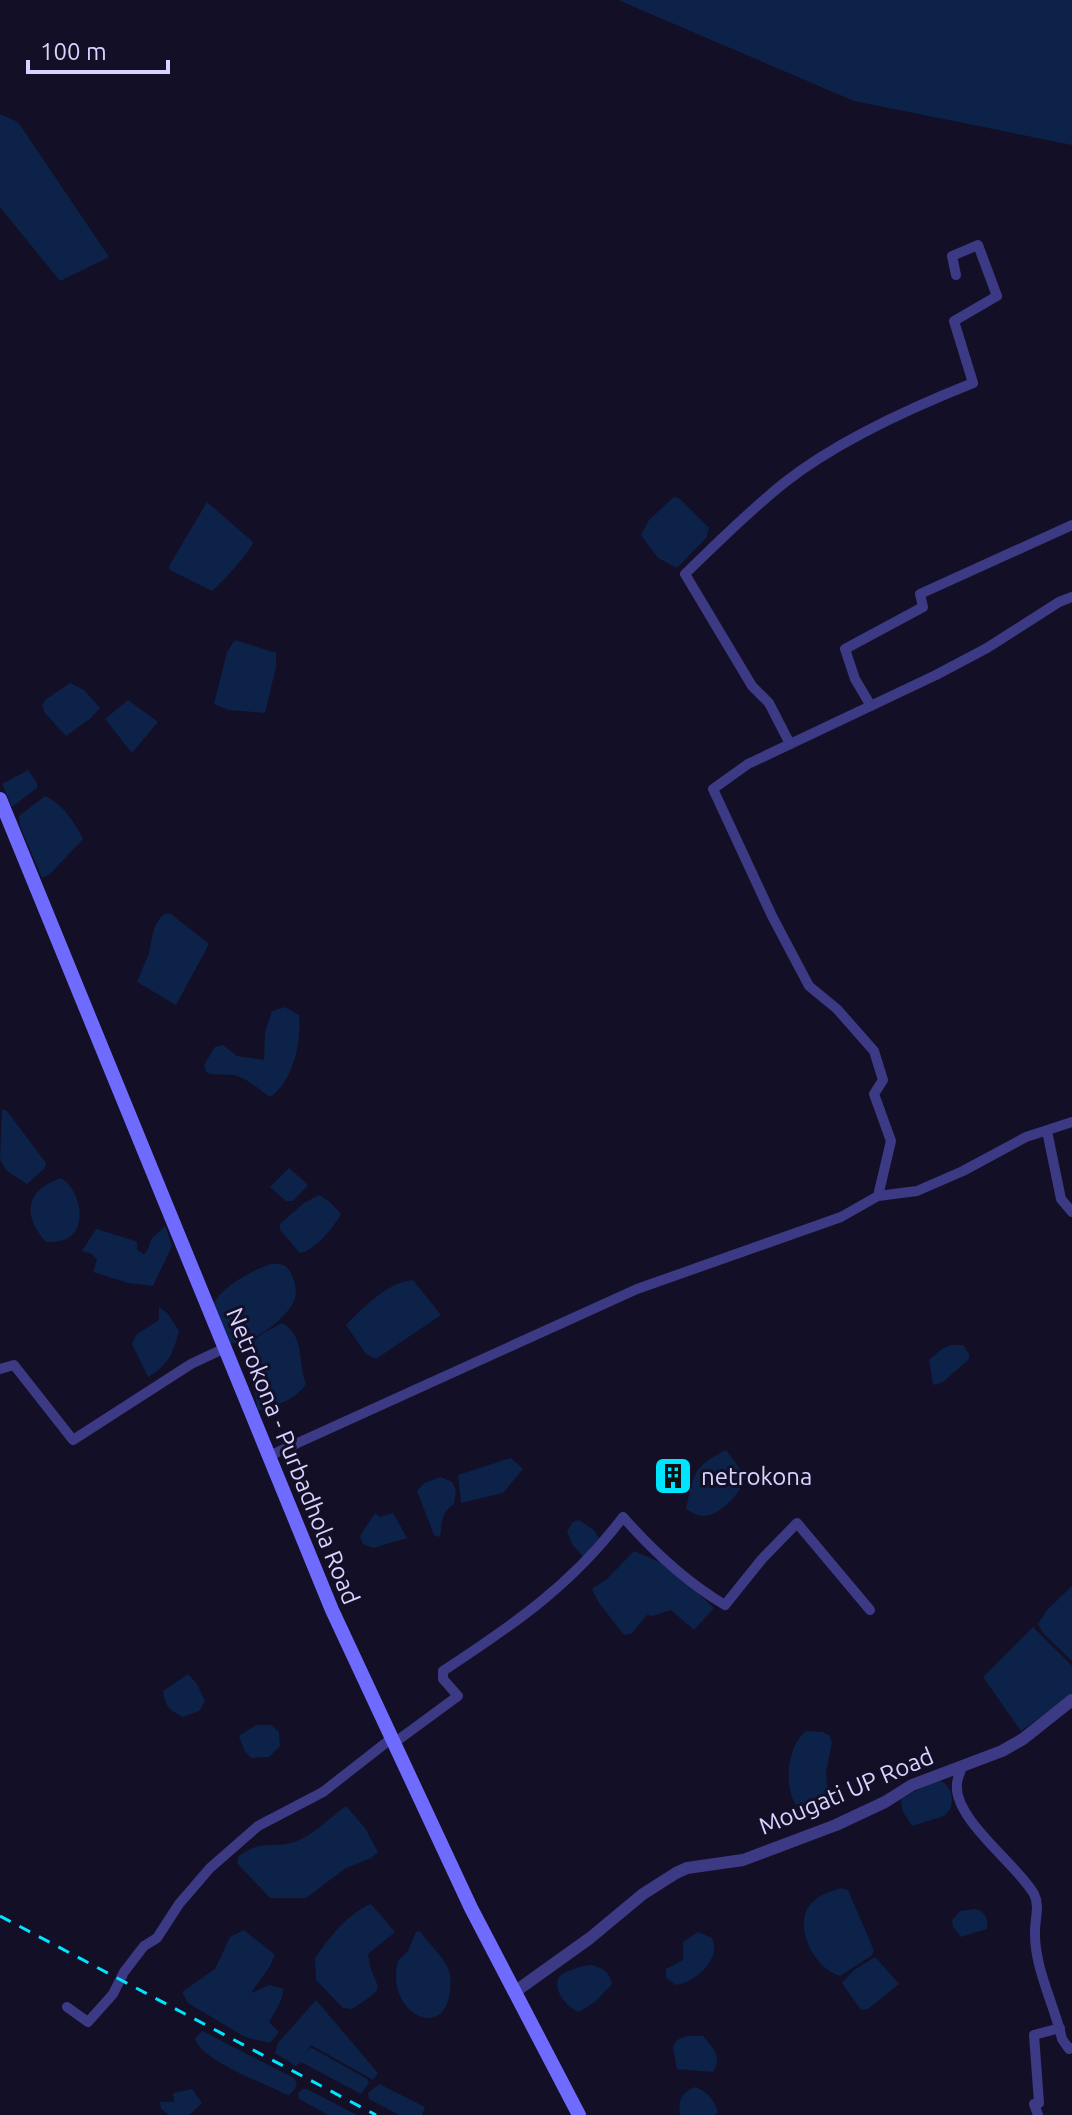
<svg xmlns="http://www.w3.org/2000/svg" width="1072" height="2115" viewBox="0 0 1072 2115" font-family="Ubuntu,sans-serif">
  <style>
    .water { fill: #0c2248 }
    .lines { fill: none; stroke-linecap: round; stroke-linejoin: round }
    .minor { stroke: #3d3a85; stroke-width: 10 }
    .tertiary { stroke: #3d3a85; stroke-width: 12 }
    .secondary { stroke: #6f6bff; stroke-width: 14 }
    .rail { stroke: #00e5ff; stroke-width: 3; stroke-dasharray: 12 10; stroke-linecap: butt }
    .labels { text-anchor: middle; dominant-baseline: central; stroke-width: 6; stroke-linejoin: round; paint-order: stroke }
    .street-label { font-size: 24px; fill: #d9d4ff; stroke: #130f26 }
    .poi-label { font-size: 24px; fill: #d9d4ff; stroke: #130f26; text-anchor: start }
  </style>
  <rect width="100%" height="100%" fill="#130f26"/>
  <g class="water">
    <path d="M618,0h454v145l-218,-44z"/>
    <path d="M0,114l18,8 91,135 -49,24 -60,-74z"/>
    <path d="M674,497l6,2 29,29 -3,10 -29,30 -19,-10 -17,-23 8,-15z"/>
    <path d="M207,502l46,40c-4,12 -30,39 -41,49l-42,-21 -1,-4z"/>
    <path d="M235,640l41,13v14l-11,46 -37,-3 -14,-6 13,-52z"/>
    <path d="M70,683l14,7 16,18 -9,10 -25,18 -21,-23 -3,-7 3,-6z"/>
    <path d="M128,700l30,22 -26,31 -27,-34z"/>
    <path d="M28,770l9,13v5l-25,19 -10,-23z"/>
    <path d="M45,796c18,8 29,26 38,43l-33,35 -8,4 -22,-52 -1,-10z"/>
    <path d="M166,913l5,1 38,30 -33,61 -39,-23c3,-8 7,-17 11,-26 5,-16 3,-33 18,-43z"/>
    <path d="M285,1007l14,8c3,27 -6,67 -29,82 -9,-6 -19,-15 -30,-20 -11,-5 -23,0 -34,-5l-2,-7 11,-18 8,-2 14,11 27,4 1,-28 7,-21z"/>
    <path d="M2,1109l5,2 39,52 -1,5 -18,16 -20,-13 -7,-11z"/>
    <path d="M289,1168l19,17 -15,16h-7l-16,-14z"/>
    <path d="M61,1178c17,10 27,44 10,58 -7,6 -17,6 -25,6 -24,-27 -21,-52 15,-64z"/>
    <path d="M319,1195l11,7 11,12c-7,13 -27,37 -41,39l-20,-23v-6l24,-21z"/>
    <path d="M165,1225l7,21 -19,40 -25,-3 -35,-11 4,-12 -5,-6 -10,-3 14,-22 36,11 5,2v8l7,4c6,-5 4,-8 7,-14 4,-6 11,-9 14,-15z"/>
    <path d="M270,1264c5,0 9,-1 13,1 10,4 15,25 12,34 -8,20 -45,48 -66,44l-16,-38c10,-20 37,-33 57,-41z"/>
    <path d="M413,1280l28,35 -65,44 -10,-5 -20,-29c17,-17 41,-43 67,-45z"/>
    <path d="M159,1307l9,7 11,17c-6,22 -10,34 -31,46l-16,-33 5,-10 22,-14z"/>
    <path d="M282,1323c24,13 15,39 24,61 -10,16 -31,22 -49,27 1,-12 -13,-59 -8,-65 6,-10 22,-17 33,-23z"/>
    <path d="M951,1345h12l6,9v5l-26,23 -10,3 -4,-25 13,-11z"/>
    <path d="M726,1450l20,27c-6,16 -28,44 -48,38 -4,-1 -8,-4 -12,-6 8,-35 6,-42 40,-59z"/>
    <path d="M511,1458l12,11 -20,24 -42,10 -3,-28z"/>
    <path d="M441,1477l11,5 4,8 -2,14c-13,8 -12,19 -14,33l-6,-2 -17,-44 7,-8z"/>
    <path d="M375,1513l5,4 13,-4 14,25 -34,10 -10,-4 -3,-8z"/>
    <path d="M579,1520l16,11 5,10 -16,17 -12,-14 -5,-13 6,-9z"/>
    <path d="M634,1551l33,14 47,43 -20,22 -23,-20 -18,6 -6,-1 -16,19 -7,1 -25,-32 -7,-14 15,-10z"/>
    <path d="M1072,1586v75l-29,-28 -5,-9 9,-14z"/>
    <path d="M1033,1627l39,39v29l-51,36 -38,-54z"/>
    <path d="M188,1674l9,10 8,17 -6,10 -16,6c-14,-7 -18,-11 -20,-26z"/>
    <path d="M256,1725h15l8,7 1,14 -11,11 -18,1 -7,-8 -5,-14z"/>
    <path d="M806,1731l17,1 7,4 2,6 -6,31 2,24 -13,11 -12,4c-22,-15 -17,-66 3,-81z"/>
    <path d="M937,1779c13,5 17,16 14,29l-7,8 -32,10 -10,-16 -1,-11z"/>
    <path d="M346,1806l19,22 13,24 -7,6 -25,10 -40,30h-36l-33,-35 1,-6c25,-20 35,-6 61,-17 17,-7 31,-23 47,-34z"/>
    <path d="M842,1888l6,2 26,61 -3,5 -31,20c-21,-6 -38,-34 -36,-56 2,-20 21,-28 38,-32z"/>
    <path d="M371,1904l24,28 -27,22c4,38 27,28 -16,55l-9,-1 -27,-28 -1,-22c15,-21 32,-44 56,-54z"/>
    <path d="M975,1909c11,3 13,10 12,20l-26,8 -8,-10 -1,-7 8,-9z"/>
    <path d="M244,1930l31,25 -5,11 -19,27 18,-8 15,4 -4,14 -11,19 10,10 -9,11 -25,-6 -57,-34 -6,-11 33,-23 15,-32z"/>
    <path d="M420,1931c8,12 20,22 27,35 4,7 4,16 3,24 -5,54 -66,22 -52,-29l10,-10 8,-19z"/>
    <path d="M698,1932l14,6c10,21 -16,44 -36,47l-10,-7v-9l17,-9v-18z"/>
    <path d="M875,1957l24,27 -31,25 -7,1 -19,-27 12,-13z"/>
    <path d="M591,1965c12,2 18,7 21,19l-16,17 -17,11c-11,-3 -29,-24 -19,-36 6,-6 22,-10 31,-11z"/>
    <path d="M316,2000l62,73 -5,7 -62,-35 -7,10 6,-7 4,1 53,30 2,4 -8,11 -60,-32 -5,4 -21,-13 3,-10z"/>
    <path d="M202,2031l92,47 3,5 -2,6 -6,6 -4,-1c-21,-11 -86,-34 -90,-56z"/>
    <path d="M686,2036h17c11,12 19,21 10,36l-36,-3 -4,-22 4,-7z"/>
    <path d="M379,2084l46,23 -3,8h-23l-30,-16 -1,-6z"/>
    <path d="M695,2087c11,3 20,14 23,25l-3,3h-35c-2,-15 1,-22 15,-28z"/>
    <path d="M192,2089l10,14 -13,12h-20l-8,-6 -1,-7h14l-1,-9z"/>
    <path d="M302,2089h5l50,26h-29l-29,-16 -1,-5z"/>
  </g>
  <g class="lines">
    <g class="minor">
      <path d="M871,706l-16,-27 -10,-30 78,-42 -3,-13 152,-69"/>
      <path d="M790,744l-21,-41 -17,-17 -67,-112c32,-31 64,-63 99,-91 53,-42 126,-75 189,-100l-19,-62 43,-25 -19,-51 -26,11 4,19"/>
      <path d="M1047,1131l14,68 11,13"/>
      <path d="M878,1196l13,-55 -17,-47 9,-14 -9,-29 -37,-42 -28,-23 -37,-70 -59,-127 35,-25 188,-89 51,-27 72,-46 13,-5"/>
      <path d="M0,1369l14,-4 59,75 118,-76 34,-16"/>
      <path d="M269,1456l368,-167 204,-72 37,-21 39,-5 46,-20 63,-34 46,-15"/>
      <path d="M394,1743l64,-47 -15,-17v-8c70,-46 129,-86 180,-154 30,34 63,65 102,88l37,-46 35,-36 73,87"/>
      <path d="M962,1766c-1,5 -5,12 -5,18 -4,35 61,81 77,110 6,12 1,24 1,37 -1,37 19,72 27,108l7,10 3,-1"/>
      <path d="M67,2007l21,15 25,-28 11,-22 20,-26 13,-8 22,-34 31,-36 48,-42 65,-34 69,-54"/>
      <path d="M1038,2115l-4,-11 5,-1 -5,-68 26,-7"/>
    </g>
    <path class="tertiary" d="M516,1991l74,-53 53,-44 33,-21 11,-5 56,-8 93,-35 49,-23 27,-17 90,-34 21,-12 49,-39"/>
    <path class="secondary" d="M0,799l332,811 139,298 108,207"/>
    <path class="rail" d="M0,1916l376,199"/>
  </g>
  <defs>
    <symbol id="building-square" viewBox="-11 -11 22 22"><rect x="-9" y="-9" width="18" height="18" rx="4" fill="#00e5ff" stroke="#130f26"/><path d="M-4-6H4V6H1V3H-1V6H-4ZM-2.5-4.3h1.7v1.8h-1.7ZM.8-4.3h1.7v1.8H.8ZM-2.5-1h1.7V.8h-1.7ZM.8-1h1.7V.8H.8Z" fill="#111"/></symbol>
  </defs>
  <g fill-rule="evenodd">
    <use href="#building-square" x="651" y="1454" width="44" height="44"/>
  </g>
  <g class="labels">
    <g class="street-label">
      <text transform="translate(293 1456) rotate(68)">Netrokona - Purbadhola Road</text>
      <text transform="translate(846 1791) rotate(-23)">Mougati UP Road</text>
    </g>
    <g class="poi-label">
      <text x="701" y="1476">netrokona</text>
    </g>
  </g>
  <path d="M28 60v12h140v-12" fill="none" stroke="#d9d4ff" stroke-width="4"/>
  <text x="40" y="60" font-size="24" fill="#d9d4ff" stroke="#130f26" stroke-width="6" paint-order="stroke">100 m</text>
</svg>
